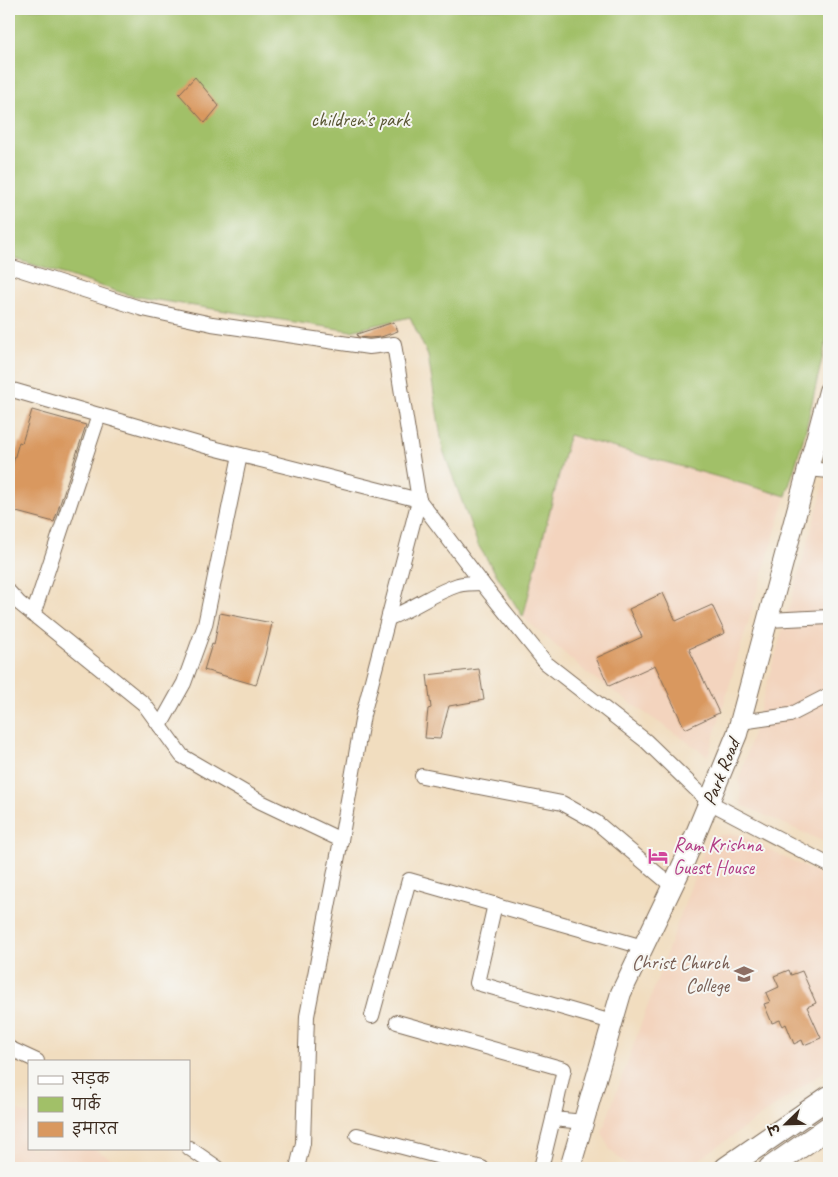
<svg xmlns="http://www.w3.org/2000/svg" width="838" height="1177" viewBox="0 0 838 1177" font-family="Caveat,'Playpen Sans Deva',sans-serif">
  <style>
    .built { fill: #f3d4be }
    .green { fill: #a1c068; stroke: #6e7543 }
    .building { fill: #d9985f }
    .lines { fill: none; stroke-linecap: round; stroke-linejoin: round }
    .street-casing { stroke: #7b6956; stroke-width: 16 }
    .secondary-casing { stroke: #7b6956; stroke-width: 22 }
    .primary-casing { stroke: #7b6956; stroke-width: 24 }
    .street { stroke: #fff; stroke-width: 14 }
    .secondary { stroke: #fff; stroke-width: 20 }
    .primary { stroke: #fff; stroke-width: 22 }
    .labels { text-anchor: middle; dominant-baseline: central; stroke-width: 4; stroke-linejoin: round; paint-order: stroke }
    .park-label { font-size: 20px; fill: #5a5734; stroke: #f6f6f2 }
    .street-label { font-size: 20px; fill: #3b2a1e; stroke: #f6f6f2 }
    .hotel-label { font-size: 20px; fill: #b23c85; stroke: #f6f6f2; text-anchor: start }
    .education-label { font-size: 20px; fill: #785e54; stroke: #f6f6f2; text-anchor: end }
  </style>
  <rect width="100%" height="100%" fill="#f6f6f2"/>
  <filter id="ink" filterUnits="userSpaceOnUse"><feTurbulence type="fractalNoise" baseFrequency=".02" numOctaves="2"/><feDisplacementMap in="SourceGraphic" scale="10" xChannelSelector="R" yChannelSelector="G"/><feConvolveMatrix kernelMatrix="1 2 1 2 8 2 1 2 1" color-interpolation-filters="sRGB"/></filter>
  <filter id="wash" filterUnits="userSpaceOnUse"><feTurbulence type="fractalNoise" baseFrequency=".0096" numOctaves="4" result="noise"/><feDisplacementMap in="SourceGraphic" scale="20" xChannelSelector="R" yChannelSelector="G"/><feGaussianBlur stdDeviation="1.12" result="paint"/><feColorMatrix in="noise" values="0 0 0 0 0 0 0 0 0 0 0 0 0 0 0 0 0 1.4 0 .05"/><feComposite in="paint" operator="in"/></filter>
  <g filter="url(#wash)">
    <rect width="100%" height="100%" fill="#f1ddbf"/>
    <g class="built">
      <path d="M569,435l217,61 -78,260 -120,-82 -65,-57z"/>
      <path d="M829,463v381l-87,-39 -3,-24 80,-278z"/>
      <path d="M737,834l92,45v189l-142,100h-57l-20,-18 -8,-18 102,-282 15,-15z"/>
      <path d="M9,1107l20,8v33h64l34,20h-118z"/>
    </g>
    <path class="green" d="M9,9h820v320l-24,104 -19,63 -217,-61 -46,182 -45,-72 -35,-95 -15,-94 -18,-39 -59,14 -219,-35 -123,-39z"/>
    <g id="blocks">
      <g class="building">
        <path d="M195,77l24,29 -14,17 -26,-29z"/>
        <path d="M394,322l4,9 -17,6 -12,1 -11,-1 -1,-3z"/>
        <path d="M32,410l54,15 -32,97 -45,-12v-33l10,-35 3,1z"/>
        <path d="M663,593l13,28 36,-16 13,28 -36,16 30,64 -34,16 -30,-64 -46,21 -13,-28 46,-21 -13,-28z"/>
        <path d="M220,613l52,10 -7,32 -9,30 -52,-15 8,-26 2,1z"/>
        <path d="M479,669l5,31 -35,6 -9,33 -15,-1 3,-29 3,-1 -4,-33z"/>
        <path d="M789,970l2,5 11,-4 14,32 -9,4 14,31 -17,7 -2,-5 -8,4 -8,-20 -3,2 -3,-6 -8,3 -8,-19 6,-2 -4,-9 13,-6 -5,-11z"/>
      </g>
    </g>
  </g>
  <g filter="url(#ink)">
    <use href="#blocks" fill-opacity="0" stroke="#7b6956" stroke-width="1"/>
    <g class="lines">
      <defs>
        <g id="street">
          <path d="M9,266l134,43 69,15 157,23 25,-3 25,156 66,87 61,76 100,78 63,61 120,63"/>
          <path d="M9,389l200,58 210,53 -56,215 -22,125 -34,176 -4,127 -6,25"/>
          <path d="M808,469l21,2"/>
          <path d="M9,592l10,11 125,101 38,52 79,46 80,38"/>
          <path d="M33,615l66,-200"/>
          <path d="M389,618c24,-9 44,-25 69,-33 7,-2 16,-2 24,-2"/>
          <path d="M768,620l61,-3"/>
          <path d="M741,722l49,-7 39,-20"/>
          <path d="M160,726l24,-43 21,-58 35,-170"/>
          <path d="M422,776l140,27 34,19 76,64"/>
          <path d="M495,904l-18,79 135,39"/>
          <path d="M372,1016l37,-136 234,67"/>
          <path d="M397,1022l167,47 -11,50"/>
          <path d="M9,1048l28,13"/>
          <path d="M357,1135l125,33"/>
          <path d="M189,1148l29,20"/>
          <path d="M541,1168l12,-49 31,3"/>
        </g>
        <path id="secondary" d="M570,1168l51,-175 64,-133 52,-126 92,-343"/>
        <g id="primary">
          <path d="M726,1168l103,-71"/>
          <path d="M770,1168l59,-41"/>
        </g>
      </defs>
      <use href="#street" class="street-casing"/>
      <use href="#secondary" class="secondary-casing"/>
      <use href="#primary" class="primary-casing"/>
      <use href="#street" class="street"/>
      <use href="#secondary" class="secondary"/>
      <use href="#primary" class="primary"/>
    </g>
  </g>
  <defs>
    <symbol id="hotel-bare" viewBox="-9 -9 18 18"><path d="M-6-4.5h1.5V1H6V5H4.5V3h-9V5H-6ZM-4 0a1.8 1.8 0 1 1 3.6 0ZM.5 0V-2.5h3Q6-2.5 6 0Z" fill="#d1479c" stroke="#f6f6f2" stroke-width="2.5" paint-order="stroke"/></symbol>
    <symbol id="university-bare" viewBox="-9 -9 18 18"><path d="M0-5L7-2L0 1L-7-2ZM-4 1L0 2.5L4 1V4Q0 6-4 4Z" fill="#8d6e63" stroke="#f6f6f2" stroke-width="2.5" paint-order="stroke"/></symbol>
  </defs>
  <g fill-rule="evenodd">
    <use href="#hotel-bare" x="644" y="842" width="28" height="28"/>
    <use href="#university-bare" x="730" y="960" width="28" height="28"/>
  </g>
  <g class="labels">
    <g class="park-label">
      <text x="360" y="119">children's park</text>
    </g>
    <g class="street-label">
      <text transform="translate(721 772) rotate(-68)">Park Road</text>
    </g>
    <g class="hotel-label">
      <text x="673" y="844">Ram Krishna<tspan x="673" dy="23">Guest House</tspan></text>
    </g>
    <g class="education-label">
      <text x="729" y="962">Christ Church<tspan x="729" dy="23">College</tspan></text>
    </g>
  </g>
  <rect width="838" height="1177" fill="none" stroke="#f6f6f2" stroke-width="30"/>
  <rect x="28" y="1060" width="162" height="90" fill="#f6f6f2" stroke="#aba49d"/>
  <rect x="38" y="1076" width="25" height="8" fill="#ffffff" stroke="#aba49d"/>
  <text x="72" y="1084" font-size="15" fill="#3b2a1e">सड़क</text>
  <rect x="38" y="1097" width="25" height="15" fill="#a1c068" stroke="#aba49d"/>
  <text x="72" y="1110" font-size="15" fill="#3b2a1e">पार्क</text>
  <rect x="38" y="1122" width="25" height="15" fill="#d9985f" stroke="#aba49d"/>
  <text x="72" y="1134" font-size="15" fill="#3b2a1e">इमारत</text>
  <g transform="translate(786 1124) rotate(247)" stroke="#f6f6f2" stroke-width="4" paint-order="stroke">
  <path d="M0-4L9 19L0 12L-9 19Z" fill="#3b2a1e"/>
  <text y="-8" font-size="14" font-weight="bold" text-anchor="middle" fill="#3b2a1e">उ</text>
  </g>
</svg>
